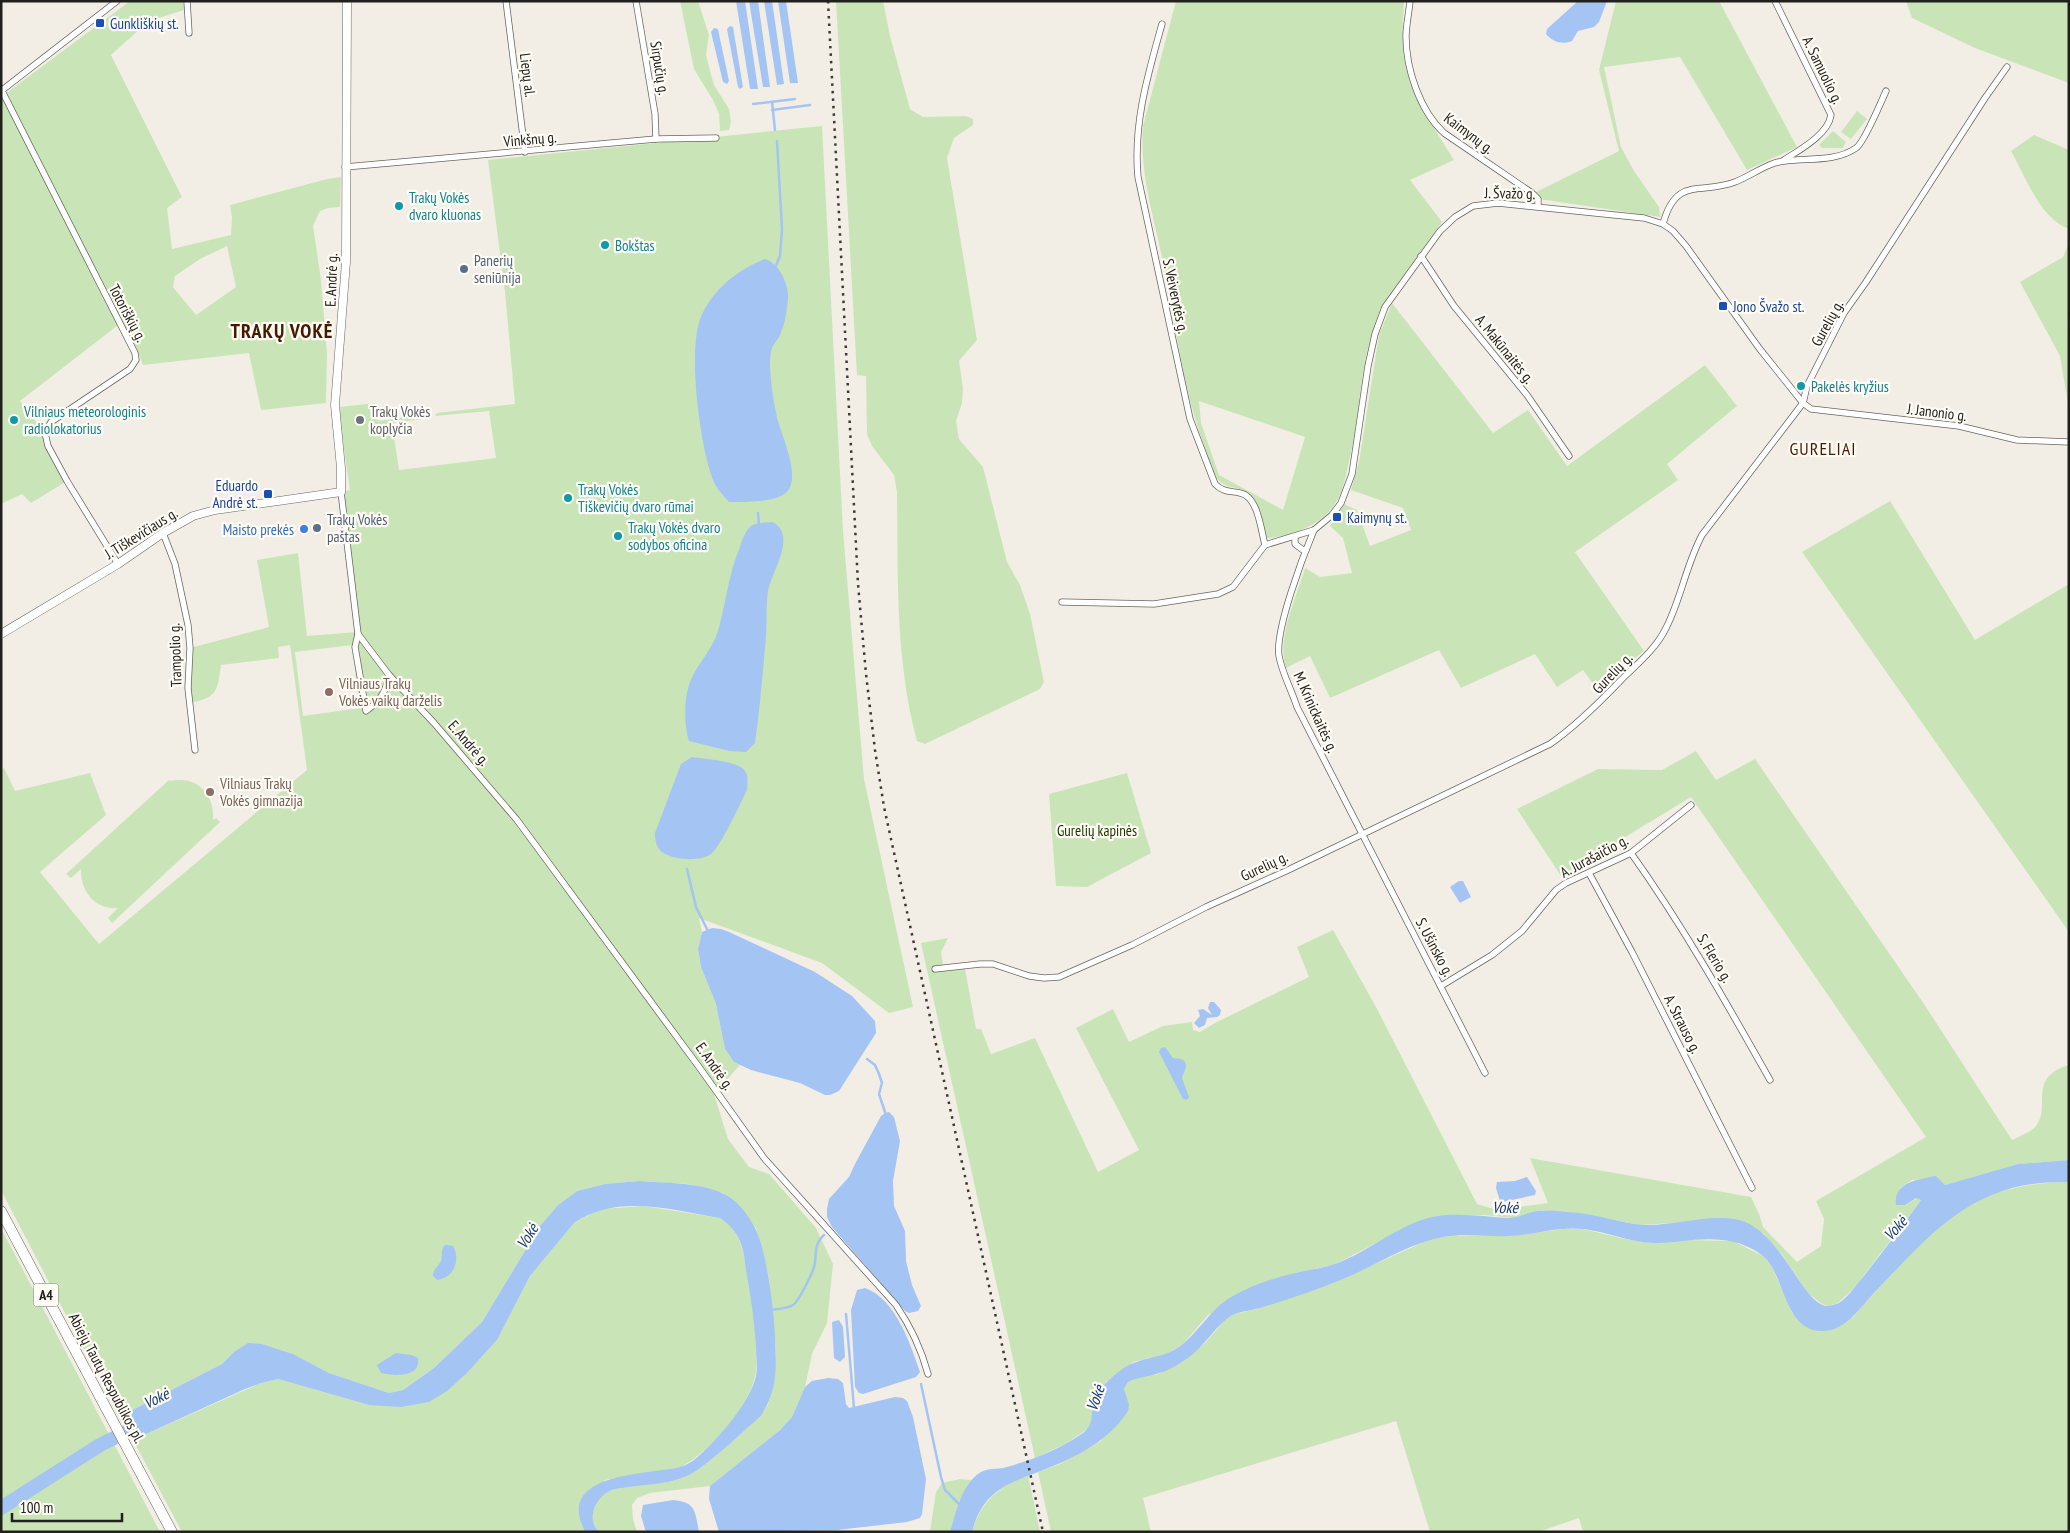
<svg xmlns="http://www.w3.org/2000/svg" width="2070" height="1533" viewBox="0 0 2070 1533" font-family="'PT Sans Narrow',sans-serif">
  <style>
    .green { fill: #c9e5b7; fill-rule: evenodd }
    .water { fill: #a4c4f3 }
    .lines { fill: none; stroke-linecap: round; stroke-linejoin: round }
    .stream { stroke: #a4c4f3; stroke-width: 2.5 }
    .river { stroke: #a4c4f3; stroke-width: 14 }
    .street-casing { stroke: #69655f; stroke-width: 7 }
    .secondary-casing { stroke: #69655f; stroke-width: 9 }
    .highway-casing { stroke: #69655f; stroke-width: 11 }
    .street { stroke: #fff; stroke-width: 5.5 }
    .secondary { stroke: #fff; stroke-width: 8 }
    .highway { stroke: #fff; stroke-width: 10 }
    .rail { stroke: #3a3835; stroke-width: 2.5; stroke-dasharray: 2.5 5; stroke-linecap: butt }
    .transit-dot { fill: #1a4fb4; stroke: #fffcf5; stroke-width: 2 }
    .culture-dot { fill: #0f9aa8; stroke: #fffcf5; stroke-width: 2 }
    .service-dot { fill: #5c6f8a; stroke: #fffcf5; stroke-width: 2 }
    .worship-dot { fill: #6b7280; stroke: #fffcf5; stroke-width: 2 }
    .shop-dot { fill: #3f7fe0; stroke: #fffcf5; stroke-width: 2 }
    .education-dot { fill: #8d6e63; stroke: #fffcf5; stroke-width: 2 }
    .labels { text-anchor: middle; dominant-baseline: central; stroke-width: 4.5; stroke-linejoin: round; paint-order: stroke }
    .shield { fill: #fffcf5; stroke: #64625e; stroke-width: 1 }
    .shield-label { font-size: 14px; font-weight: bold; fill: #21201d }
    .transit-label { font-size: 15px; fill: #164399; stroke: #fffcf5; text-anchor: start }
    .street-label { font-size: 15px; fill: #21201d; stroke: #fffcf5 }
    .culture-label { font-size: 15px; fill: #0d838f; stroke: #fffcf5; text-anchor: start }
    .service-label { font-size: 15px; fill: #4e5e75; stroke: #fffcf5; text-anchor: start }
    .worship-label { font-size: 15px; fill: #5b616d; stroke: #fffcf5; text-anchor: start }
    .shop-label { font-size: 15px; fill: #366cbe; stroke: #fffcf5; text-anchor: end }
    .education-label { font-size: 15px; fill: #785e54; stroke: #fffcf5; text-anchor: start }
    .park-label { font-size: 15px; fill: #173300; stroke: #fffcf5 }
    .water-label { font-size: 16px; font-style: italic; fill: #163c75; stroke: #fffcf5 }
    .quarter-label { font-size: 18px; letter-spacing: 1px; fill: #471900; stroke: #fffcf5 }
    .district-label { font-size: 20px; font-weight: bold; letter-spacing: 1px; fill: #471900; stroke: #fffcf5 }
  </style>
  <rect width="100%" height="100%" fill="#f2eee6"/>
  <g class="green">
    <path d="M130,1h53l1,9 -35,11 -38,34 71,142 -15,11 5,41 59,-14 1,-18 -2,-12 97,-26 14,-2 -1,30 -12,1 -8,3 -7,15 8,54 6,74 -1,49 -65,7 -12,-57 -106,12 -6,-16 -15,-27 -102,79 25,32 22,48 -36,22 -9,-9 -21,10v-407zM227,246l9,41 -40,28 -23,-28 2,-11 25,-17z"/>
    <path d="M680,1h18l11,34 -3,20 4,16 4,14 15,24 2,12 -2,9 -9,1 -1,-17 -6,-14 -19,-31z"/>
    <path d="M836,1h47l7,35 20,73 13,8 43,-1 7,3v6l-19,13 -7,20 30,182 -18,21 4,27 -1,15 -6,18 3,18 24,28 24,95 13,23 10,29 14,68 -4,7 -115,55 -8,-3c-22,-82 -19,-166 -20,-249l-3,-17 -22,-29 -5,-12 -1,-58 -9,-1z"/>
    <path d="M1176,1h228c-1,21 -3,42 1,62 7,35 31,67 49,97l-44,20 32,42 -58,81c-26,51 -22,109 -36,163 -3,13 -5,25 -12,36 -12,22 -45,35 -69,36 -4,-13 -6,-33 -16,-43 -13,-11 -28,-3 -37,-22 -5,-9 -7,-19 -10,-28 -21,-57 -28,-118 -40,-178 -9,-47 -25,-92 -21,-141zM1199,401l106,36 -22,73 -64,-35 -18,-52z"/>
    <path d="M1616,1h103l78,146 -50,23 -67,-113 -76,10 17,80 13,24 25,36 1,10 -134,-20 93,-46 -20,-81z"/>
    <path d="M1906,1h163v82l-94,-35 -63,-30z"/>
    <path d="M1857,111l10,8 -16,20 -10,-7z"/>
    <path d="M822,126l21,405 21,248 49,228 -24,6 -67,-50 -123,-45 3,14 -4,17 3,18 15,37 9,45 9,13 6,3 -26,29 14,45 21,28 20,7 47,54 17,36 -6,59 -15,31 -7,33 -13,30 -12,13 -70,56 -60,7 -13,5 -5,7 1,14 4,13h-38c-13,-13 -4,-34 11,-41 5,-3 13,-3 19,-4 22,-3 48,-3 67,-16 22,-15 44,-38 65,-55l7,-12 6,-20 2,-35 -7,-70 -6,-27 -7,-24 -33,-35 -35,-9 -49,-3 -34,3 -28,7 -19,14 -18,21 -58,96 -48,46 -31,22 -14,3 -60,-20 -36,-19 -31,-10 -28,8 -12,12 -103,53 -118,-227v-420l3,-2 11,23 75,-18 16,42 -66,57 59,72 208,-174 -17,-125 -12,2 1,11 -58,7c-4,26 -3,33 -32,38l1,-55 79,-21 -12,-67 41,-7 9,83 51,-4 -17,-140 9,-2 -10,-67v-16l35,-4 3,18 49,-7 3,1 1,3 -39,5 7,47 97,-12 -7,-47 -54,5 2,-3 78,-9 -10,-112 -17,-132zM352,645l8,63 -57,8 -8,-64z"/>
    <path d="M1833,131l13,11 -3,6h-21l-3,-3z"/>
    <path d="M2034,135l35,15v79c-28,-9 -44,-53 -58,-78z"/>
    <path d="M2069,243v66l-2,13 2,23v64l-9,-53 -40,-74 43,-25z"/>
    <path d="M1392,303l101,130 35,-23 39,56 138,-101 32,41 -70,58 11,16 -103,72 69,99 -48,37 -13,-18 -26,17 -22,-33 -74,34 -22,-38 -109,48 -20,-42 -24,12c-10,-29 11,-72 19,-100l15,9 32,-4 -9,-35 -13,-12 14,-22 13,6 13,36 41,-16 -8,-22 -52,-18 8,-28 20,-127z"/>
    <path d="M1890,501l85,139 94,-56v348l-267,-380z"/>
    <path d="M1696,751l20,29 39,-21 169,245 88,136c8,-4 19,-8 24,-14 16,-20 -10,-48 33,-61v95l-51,4 -73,21 -9,-8 -24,3 -12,8 5,17 12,-7 4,2 -66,87 -17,16 -10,3 -6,-2 -14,-11 -25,-37 -19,-22 -34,-15 -89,6 -71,-13 -27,-2 -29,8 -29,-3 -51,2 -16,5 -85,43 -37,8 -88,42 -24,28 -8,6 -10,5 -33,8 -27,20 -11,18 -3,11v12l-3,5 -22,15 -32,15 -114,-515 27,-5 -7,14 3,19 21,-2 11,60h5l10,25 44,-16 63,134 41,-22 -63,-122 37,-19 16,33 34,-16 29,-4 1,8 7,2 15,-9 94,-46 -12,-30 36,-17 43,77 101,197 20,6 51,-7 -18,-45 221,39 8,17 4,13 34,35 24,-16 3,-27 -8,-18 110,-64 -235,-340 -130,79 -44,-67 81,-40 64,1z"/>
    <path d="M1127,773l24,80 -64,34 -31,-1 -7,-92z"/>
    <path d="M169,780l1,1c27,-6 45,13 43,39l3,-2 4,4 -108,101 -4,-5 10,-10c-23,2 -38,-17 -37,-39l-10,9 -5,-4z"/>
    <path d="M2056,1182h13v350h-486l-4,-14 -41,14h-108l-34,-111 -253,77 8,34h-100l-13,-60 22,-8 41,-23 24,-46 -1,-6 4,-7 8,-4 22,-4 34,-19 13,-12 21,-24 8,-5 24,-5 84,-30 84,-38 15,-4 14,-1h55l54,-7h19l42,10 28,4 33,-3 47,1 30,15 8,9 21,48 60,5c32,-35 70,-82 109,-108 28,-19 62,-25 95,-28z"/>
    <path d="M644,1206l76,12c10,7 17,15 21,27 8,22 20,111 14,132 -9,34 -44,73 -74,90l-76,13 -24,44 4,8h-403l-49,-92 128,-57 17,-4 91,26 98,-32 30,-33 33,-64 44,-53 26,-14z"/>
    <path d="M1,1228l159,304h-159z"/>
    <path d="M1028,1475l12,57h-68c8,-30 28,-46 56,-57z"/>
    <path d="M960,1479l11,1 -12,21 -9,31h-20l6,-40 6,-9z"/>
  </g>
  <g class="water">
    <path d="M736,1h9l13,88h-8z"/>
    <path d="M749,1h9l12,86h-7z"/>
    <path d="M764,1h8l12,83 -7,1z"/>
    <path d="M778,1h8l12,82h-8z"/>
    <path d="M1578,1h29l-8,21 -5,5 -16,4 -6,10c-10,4 -19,1 -26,-7l1,-5z"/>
    <path d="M730,26l3,1 10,60 -3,2 -2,-2 -11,-58z"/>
    <path d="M714,28l4,1 1,5 10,47 -2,3 -4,-2 -12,-50z"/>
    <path d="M765,259c14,4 24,25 23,39 -1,13 -3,26 -8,37 -2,5 -6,8 -8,13 -5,12 1,51 4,64 3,20 24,58 13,77 -7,14 -46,13 -60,13 -6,-7 -13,-14 -16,-22 -13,-34 -26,-130 -12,-163 11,-27 37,-48 64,-58z"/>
    <path d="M772,522c26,12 0,49 -4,69 -2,14 -1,30 -2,45 -3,35 -6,72 -11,107l-9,9 -17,-1 -40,-10c-5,-15 -5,-41 0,-56 6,-19 23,-34 29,-54 8,-28 10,-56 22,-84 2,-7 5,-15 10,-20 5,-5 15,-4 22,-5z"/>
    <path d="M692,757c12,2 47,4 53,14 4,5 2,13 2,19 -7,14 -26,56 -36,64 -9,7 -31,6 -41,2 -12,-4 -15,-11 -15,-23l26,-69z"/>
    <path d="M1459,881h4l8,16 -11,6 -10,-16z"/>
    <path d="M712,928l9,1 8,3 86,40 37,24 23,25 1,12 -37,58 -9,4h-5l-25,-12 -49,-13 -17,-8 -9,-13 -9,-45 -15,-37 -3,-18 4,-17z"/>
    <path d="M1210,1002h4l7,8 -1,5 -3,2 -10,1 -2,7 -6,3 -5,-5 6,-7 -2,-6 5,-1 9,6 -4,-7z"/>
    <path d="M1165,1047l8,11c3,1 6,0 8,1 10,4 2,14 1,19l7,19 -2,3 -4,-1 -24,-47 2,-4z"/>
    <path d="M889,1112l5,5 6,24 -7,40 1,25 11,25 1,30 6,24 9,21 -3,5 -9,2 -4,-2 -73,-84 -5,-10v-8l2,-10 20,-22 6,-13 26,-48 4,-3z"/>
    <path d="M2069,1160v22c-94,-3 -136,49 -195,111 -14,15 -28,37 -50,38 -36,2 -39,-45 -54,-67 -7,-11 -23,-19 -36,-22 -26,-7 -56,1 -81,1 -24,-1 -46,-11 -69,-14 -26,-3 -51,6 -76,7 -22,1 -43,-3 -65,1 -34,6 -68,29 -100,42 -26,11 -55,20 -82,29 -8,2 -18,3 -26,6 -15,6 -29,30 -43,41 -10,7 -21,15 -33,18 -11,4 -21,4 -31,9l-4,7 5,16 -1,6c-16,25 -42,41 -70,53 -39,17 -74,20 -86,68h-22c6,-20 11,-45 28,-58 9,-7 18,-4 29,-7 25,-7 54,-18 76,-34 12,-9 7,-19 11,-32 5,-13 16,-23 27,-31 17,-13 38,-11 55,-21 22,-14 33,-40 57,-53 21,-12 44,-19 67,-24 12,-3 24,-4 35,-8 33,-12 63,-39 97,-47 25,-5 52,0 77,1 11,0 19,-6 29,-7 9,-1 21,0 30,1 26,1 51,11 76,13 30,1 60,-10 90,-6 46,6 67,85 93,87 2,0 10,-2 12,-3 9,-6 17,-18 24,-26 20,-25 39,-51 58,-77l-5,-2 -11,7h-9c-3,-23 23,-26 40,-29l9,9 73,-21z"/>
    <path d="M1527,1177l9,14 -1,4 -33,7 -2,-1 -4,-13 1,-6 18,-1z"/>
    <path d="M639,1181c27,2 58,1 83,12 14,6 26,21 33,35 15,28 25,125 19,157 -3,12 -7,21 -13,31 -21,18 -43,40 -65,55 -19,13 -45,13 -67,16 -6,1 -14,1 -19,4 -15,7 -24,28 -11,41h-14c-31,-60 62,-57 95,-65 9,-2 18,-10 25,-17 18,-17 45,-49 51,-74 2,-10 0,-20 0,-30 -2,-26 -5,-50 -10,-76 -1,-8 -2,-18 -5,-26 -4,-11 -11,-19 -21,-26 -48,-8 -103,-25 -146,5l-44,53 -33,64 -30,33 -20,18 -18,11 -28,5 -32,-2 -91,-26 -17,4 -16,6 -112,51 -14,-23 103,-53 12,-12 14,-9 14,1 31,10 36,19 60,20 14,-3 31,-22 48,-46 58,-96 18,-21 19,-14 28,-7z"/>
    <path d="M445,1245l8,1c8,14 1,32 -16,34l-4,-4c0,-7 5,-9 8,-15 2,-7 -1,-11 4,-16z"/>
    <path d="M865,1288c31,11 45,56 55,84l-4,5 -53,17 -4,-1 -4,-6 -4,-77 6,-20z"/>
    <path d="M839,1320l4,7 2,30 -5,5 -6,-4 -2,-36z"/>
    <path d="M396,1353l15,2 7,3c3,20 -24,18 -37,15l-4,-8z"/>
    <path d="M828,1378l10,1 5,4 3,21 3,4 46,-11 8,1 4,3 6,16 13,62 -4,35 -2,4 -13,4 -70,8 -118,2 -10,-33 1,-13 70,-56 12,-13 13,-30 7,-6z"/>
    <path d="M673,1500c23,2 22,11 26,32h-53l-5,-16 2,-11z"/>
  </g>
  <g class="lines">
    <g class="stream">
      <path d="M772,102l3,28"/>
      <path d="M753,104l42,-5"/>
      <path d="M772,110l38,-5"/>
      <path d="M775,268l5,-12 2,-27 -5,-88"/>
      <path d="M758,513l1,11"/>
      <path d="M687,869l9,38 12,24"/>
      <path d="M867,1059l8,6 4,9 3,9 -3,11 7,21"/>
      <path d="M769,1310c7,-1 18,-1 24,-5 6,-4 21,-34 22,-42 1,-11 0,-20 9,-28"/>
      <path d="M846,1314l8,94"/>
      <path d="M921,1384l20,93 4,13 16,16"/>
    </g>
    <path class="river" d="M1,1508l99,-63 44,-22"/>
    <defs>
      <g id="street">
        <path d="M187,1l2,32"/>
        <path d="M506,1l19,151"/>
        <path d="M636,1l19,113 1,25"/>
        <path d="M1410,1c-1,12 -4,24 -4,36 0,32 14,74 38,96l88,60 6,6v6"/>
        <path d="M1775,1l56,114c-3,20 -32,35 -47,45"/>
        <path d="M1162,24c-14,50 -29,100 -24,153l52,242 25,65c7,8 16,7 25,9 18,3 21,37 25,52"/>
        <path d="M1,89l134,264 1,7 -6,9 -79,53 -6,11 3,13 19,35 51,83"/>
        <path d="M1,91l116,-90"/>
        <path d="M345,167l311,-28 60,-1"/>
        <path d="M1663,224c13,-49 39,-29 72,-42 16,-6 33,-20 50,-21 23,-3 51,1 71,-13 8,-5 25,-46 30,-57"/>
        <path d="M1421,256l33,50 73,89 42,61"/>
        <path d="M341,492l17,142 31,41 45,48 83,97 182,247 65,91 132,147c15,22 25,43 32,69"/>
        <path d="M1314,530c-11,26 -39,100 -35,126 3,17 13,35 18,51l188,366"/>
        <path d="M163,533l12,31 13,61 2,23 -2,40 7,62"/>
        <path d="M1295,537v7l8,6 3,-1"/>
        <path d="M1062,602l92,2 64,-10 15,-7 32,-42 49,-15 18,-15 9,-12 11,-29 16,-108 7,-32 10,-27 55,-76 15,-14 18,-11 25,-3 146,15 19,6 10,7 13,15 73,102 44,55 8,6 148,17 58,14 52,2"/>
        <path d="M358,634l-3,13 11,64c14,-10 20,-19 23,-36"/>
        <path d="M1631,853c52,73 95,149 139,227"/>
        <path d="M1589,873l43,79 120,236"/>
        <path d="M935,969l45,-5h13l36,12 15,2 15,-1 73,-32 74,-38 80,-36 264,-127c26,-18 49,-41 71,-64 16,-16 35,-31 45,-52 15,-29 20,-63 36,-93l101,-132 4,-17 37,-73 22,-31 119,-184 22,-31"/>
        <path d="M1441,986l51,-31 30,-24 34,-41 10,-7 65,-30 60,-48"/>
      </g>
      <path id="secondary" d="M1,634l117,-70 45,-31 30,-17 22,-6 126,-18v-24l-6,-63 11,-143 1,-261"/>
      <path id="highway" d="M1,1211l171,321"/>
    </defs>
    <use href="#street" class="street-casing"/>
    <use href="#secondary" class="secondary-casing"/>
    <use href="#highway" class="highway-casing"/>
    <use href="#street" class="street"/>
    <use href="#secondary" class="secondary"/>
    <use href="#highway" class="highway"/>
    <path class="rail" d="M828,1l30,583 8,90 9,76 9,57 159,725"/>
  </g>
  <g class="transit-dot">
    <rect x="95" y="18" width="10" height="10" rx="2.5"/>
    <rect x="1718" y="301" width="10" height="10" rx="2.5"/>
    <rect x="263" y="489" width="10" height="10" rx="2.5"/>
    <rect x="1332" y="512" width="10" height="10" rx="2.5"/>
  </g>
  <g class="culture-dot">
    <circle cx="399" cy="206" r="5"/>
    <circle cx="605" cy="245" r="5"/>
    <circle cx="1801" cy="386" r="5"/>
    <circle cx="14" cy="420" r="5"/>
    <circle cx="568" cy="498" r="5"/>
    <circle cx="618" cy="536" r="5"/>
  </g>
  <g class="service-dot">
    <circle cx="464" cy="269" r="5"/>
    <circle cx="317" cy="528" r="5"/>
  </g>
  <circle class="worship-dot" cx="360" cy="420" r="5"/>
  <circle class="shop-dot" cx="304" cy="529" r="5"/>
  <g class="education-dot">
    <circle cx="329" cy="692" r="5"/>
    <circle cx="210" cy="792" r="5"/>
  </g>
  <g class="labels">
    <rect class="shield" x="33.5" y="1283.5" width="25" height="23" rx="4"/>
    <g class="shield-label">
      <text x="46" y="1295">A4</text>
    </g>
    <g class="transit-label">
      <text x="110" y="23">Gunkliškių st.</text>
      <text x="1733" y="306">Jono Švažo st.</text>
      <text x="258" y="485" text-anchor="end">Eduardo<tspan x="258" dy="17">Andrė st.</tspan></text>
      <text x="1347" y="517">Kaimynų st.</text>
    </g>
    <g class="street-label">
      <text transform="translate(660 68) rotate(81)">Sirpučių g.</text>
      <text transform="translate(1823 70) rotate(64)">A. Samuolio g.</text>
      <text transform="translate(528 75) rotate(83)">Liepų al.</text>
      <text transform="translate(1469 133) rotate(37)">Kaimynų g.</text>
      <text transform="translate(530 139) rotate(-5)">Vinkšnų g.</text>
      <text transform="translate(1510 193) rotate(1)">J. Švažo g.</text>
      <text transform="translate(331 280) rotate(-88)">E. Andrė g.</text>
      <text transform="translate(1176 296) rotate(78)">S. Veiverytės g.</text>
      <text transform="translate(128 313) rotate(62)">Totoriškių g.</text>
      <text transform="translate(1827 323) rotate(-61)">Gurelių g.</text>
      <text transform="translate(1505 349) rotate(51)">A. Makūnaitės g.</text>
      <text transform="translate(1937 412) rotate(7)">J. Janonio g.</text>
      <text transform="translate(141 533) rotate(-32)">J. Tiškevičiaus g.</text>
      <text transform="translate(175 655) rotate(-92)">Trampolio g.</text>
      <text transform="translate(1612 673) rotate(-46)">Gurelių g.</text>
      <text transform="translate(1316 712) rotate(66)">M. Krinickaitės g.</text>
      <text transform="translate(469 743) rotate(49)">E. Andrė g.</text>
      <text transform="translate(1594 856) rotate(-28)">A. Jurašaičio g.</text>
      <text transform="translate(1264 866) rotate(-25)">Gurelių g.</text>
      <text transform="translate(1435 947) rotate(62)">S. Ušinsko g.</text>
      <text transform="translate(1715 958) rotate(59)">S. Flerio g.</text>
      <text transform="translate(1683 1024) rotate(63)">A. Strauso g.</text>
      <text transform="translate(715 1066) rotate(55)">E. Andrė g.</text>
      <text transform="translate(107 1378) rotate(62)">Abiejų Tautų Respublikos pl.</text>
    </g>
    <g class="culture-label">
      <text x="409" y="197">Trakų Vokės<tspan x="409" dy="17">dvaro kluonas</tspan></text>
      <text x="615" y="245">Bokštas</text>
      <text x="1811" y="386">Pakelės kryžius</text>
      <text x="24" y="411">Vilniaus meteorologinis<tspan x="24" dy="17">radiolokatorius</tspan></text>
      <text x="578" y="489">Trakų Vokės<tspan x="578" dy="17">Tiškevičių dvaro rūmai</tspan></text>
      <text x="628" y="527">Trakų Vokės dvaro<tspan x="628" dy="17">sodybos oficina</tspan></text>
    </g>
    <g class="service-label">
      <text x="474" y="260">Panerių<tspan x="474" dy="17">seniūnija</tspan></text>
      <text x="327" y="519">Trakų Vokės<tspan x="327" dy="17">paštas</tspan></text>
    </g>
    <g class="worship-label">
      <text x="370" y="411">Trakų Vokės<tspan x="370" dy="17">koplyčia</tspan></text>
    </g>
    <g class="shop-label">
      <text x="294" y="529">Maisto prekės</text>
    </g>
    <g class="education-label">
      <text x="339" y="683">Vilniaus Trakų<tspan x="339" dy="17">Vokės vaikų darželis</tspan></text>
      <text x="220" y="783">Vilniaus Trakų<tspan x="220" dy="17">Vokės gimnazija</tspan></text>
    </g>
    <g class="park-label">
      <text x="1097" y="830">Gurelių kapinės</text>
    </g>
    <g class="water-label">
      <text x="1505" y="1207">Vokė</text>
      <text transform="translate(1895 1228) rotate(-48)">Vokė</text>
      <text transform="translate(527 1236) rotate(-58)">Vokė</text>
      <text transform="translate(156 1398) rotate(-27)">Vokė</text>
      <text transform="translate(1095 1398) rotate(-70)">Vokė</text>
    </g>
    <g class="quarter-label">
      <text x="1823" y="448">GURELIAI</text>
    </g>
    <g class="district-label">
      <text x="282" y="331">TRAKŲ VOKĖ</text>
    </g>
  </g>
  <rect width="2070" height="1533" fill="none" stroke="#21201d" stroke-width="5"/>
  <path d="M12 1513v8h110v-8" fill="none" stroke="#21201d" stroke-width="2.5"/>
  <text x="20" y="1513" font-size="15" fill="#21201d" stroke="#fffcf5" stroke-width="4" paint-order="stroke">100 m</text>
</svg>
